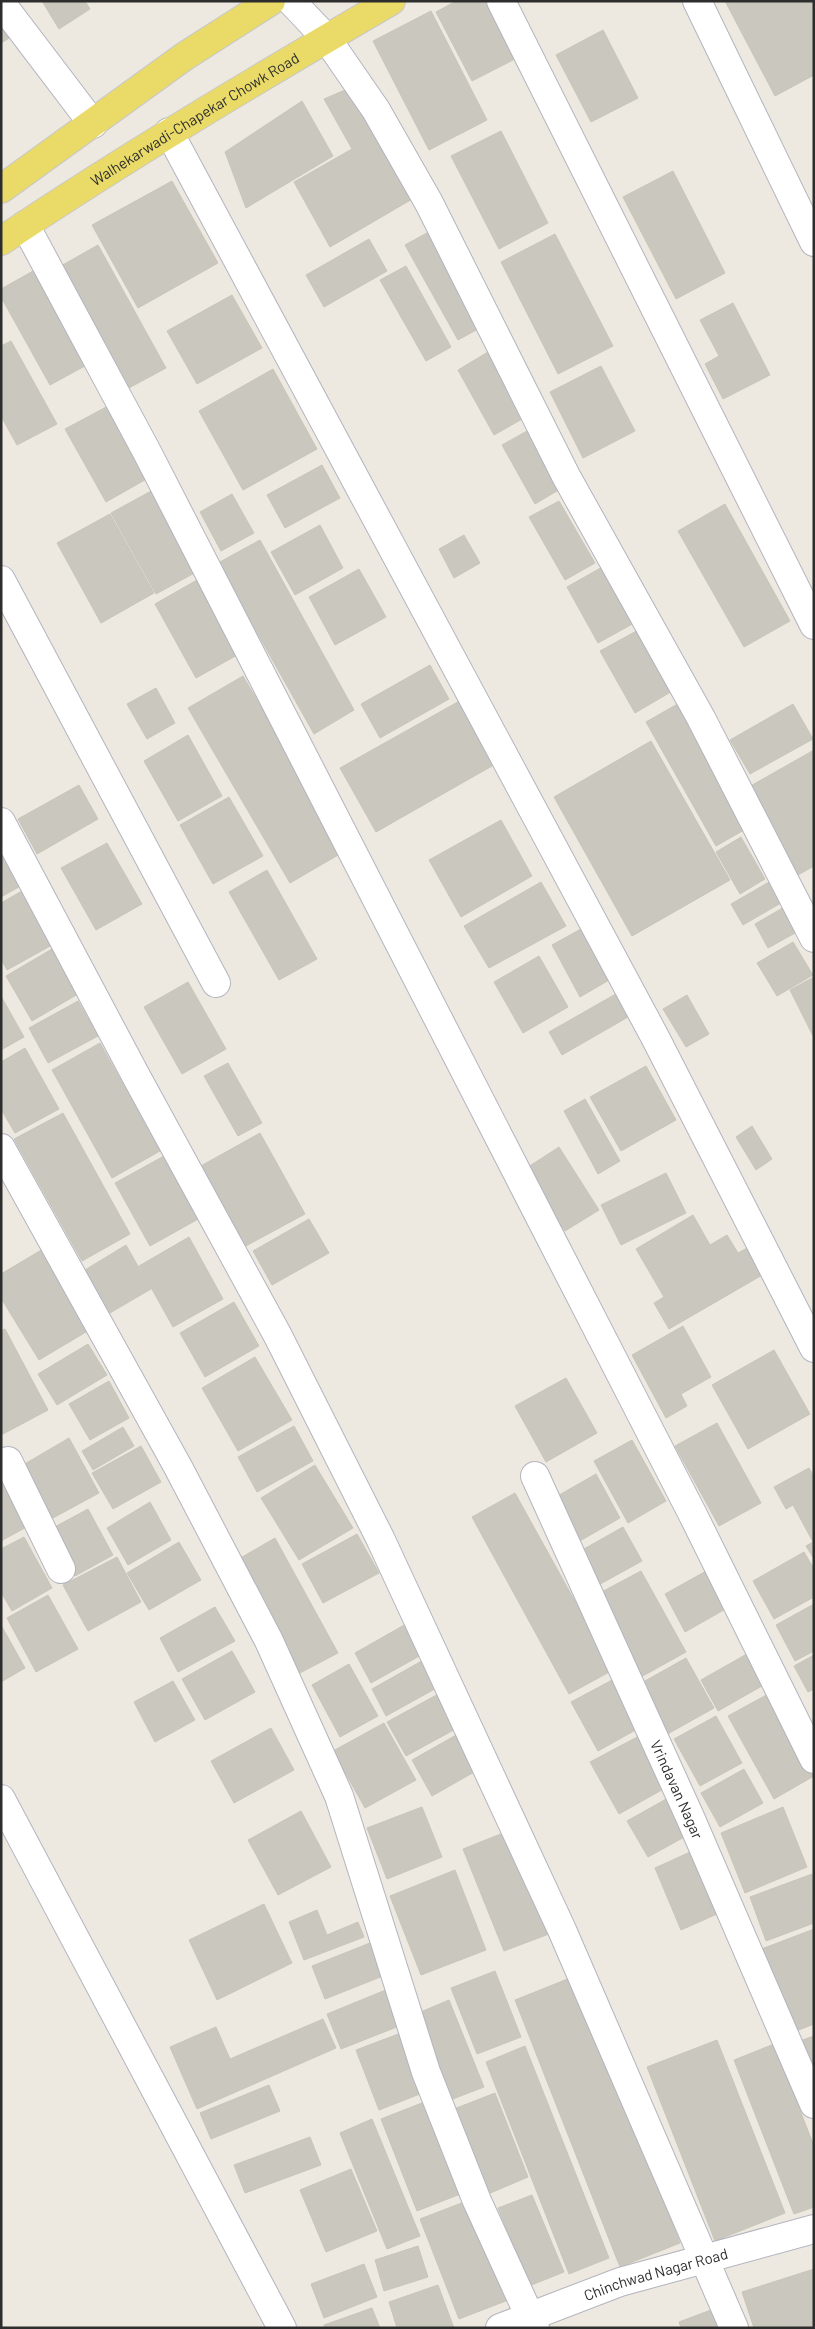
<svg xmlns="http://www.w3.org/2000/svg" width="815" height="2329" viewBox="0 0 815 2329" font-family="Barlow,sans-serif">
  <style>
    .building { fill: #c9c7be; stroke: #c9c5b9 }
    .lines { fill: none; stroke-linecap: round; stroke-linejoin: round }
    .minor-casing { stroke: #b3b4bf; stroke-width: 30 }
    .tertiary-casing { stroke: #b3b4bf; stroke-width: 30 }
    .primary-casing { stroke: #c8c8c8; stroke-width: 30 }
    .minor { stroke: #fff; stroke-width: 28 }
    .tertiary { stroke: #fff; stroke-width: 28 }
    .primary { stroke: #eadb68; stroke-width: 28 }
    .labels { text-anchor: middle; dominant-baseline: central; stroke-width: 4; stroke-linejoin: round; paint-order: stroke }
    .street-label { font-size: 15px; fill: #2d2d2d; stroke: #fff }
  </style>
  <rect width="100%" height="100%" fill="#ede9e0"/>
  <g class="building">
    <path d="M42,1h43l5,8 -31,20z"/>
    <path d="M456,1h29l30,58 -43,22 -36,-69z"/>
    <path d="M725,1h89v74l-39,21z"/>
    <path d="M1,11l15,23 -15,9z"/>
    <path d="M431,11l56,109 -58,30 -56,-109z"/>
    <path d="M603,30l35,68 -47,24 -35,-67z"/>
    <path d="M345,90l23,24 46,84 -84,49 -36,-65 58,-33 -28,-50z"/>
    <path d="M302,101l31,55 -87,52 -21,-56z"/>
    <path d="M501,131l47,92 -49,26 -48,-93z"/>
    <path d="M673,171l52,102 -49,26 -53,-102z"/>
    <path d="M172,181l46,82 -80,45 -46,-83z"/>
    <path d="M434,229l53,95 -29,16 -53,-95z"/>
    <path d="M555,234l58,112 -55,28 -57,-112z"/>
    <path d="M369,239l18,32 -63,36 -18,-32z"/>
    <path d="M98,245l68,123 -39,21 -68,-122z"/>
    <path d="M42,266l52,95 -44,24 -49,-88v-8z"/>
    <path d="M406,266l45,81 -25,14 -46,-81z"/>
    <path d="M232,295l30,53 -65,36 -30,-53z"/>
    <path d="M733,303l37,72 -47,24 -18,-35 14,-8 -19,-36z"/>
    <path d="M11,341l46,83 -40,21 -16,-29v-70z"/>
    <path d="M488,352l36,66 -30,17 -36,-65z"/>
    <path d="M601,366l34,65 -52,27 -33,-66z"/>
    <path d="M273,369l44,80 -74,41 -44,-79z"/>
    <path d="M110,405l40,72 -44,25 -41,-73z"/>
    <path d="M534,427l33,58 -32,19 -33,-59z"/>
    <path d="M322,465l18,33 -55,30 -18,-33z"/>
    <path d="M153,490l45,81 -42,23 -45,-81z"/>
    <path d="M232,494l22,39 -33,18 -21,-39z"/>
    <path d="M559,501l36,62 -30,17 -36,-63z"/>
    <path d="M725,504l65,117 -46,26 -66,-116z"/>
    <path d="M110,514l44,79 -53,30 -44,-80z"/>
    <path d="M320,525l23,43 -48,27 -24,-43z"/>
    <path d="M464,535l16,28 -26,15 -15,-29z"/>
    <path d="M260,540l94,170 -40,24 -96,-171z"/>
    <path d="M604,566l32,56 -38,21 -31,-56z"/>
    <path d="M359,569l27,48 -51,28 -26,-48z"/>
    <path d="M197,580l42,74 -43,24 -41,-74z"/>
    <path d="M640,629l34,61 -39,23 -35,-62z"/>
    <path d="M430,665l19,34 -69,39 -19,-34z"/>
    <path d="M243,676l102,175 -55,32 -102,-175z"/>
    <path d="M156,688l19,35 -28,16 -20,-35z"/>
    <path d="M463,699l36,63 -123,70 -36,-64z"/>
    <path d="M681,702l70,124 -35,20 -70,-124z"/>
    <path d="M793,704l20,35 -63,35 -20,-34z"/>
    <path d="M188,735l34,61 -44,25 -34,-60z"/>
    <path d="M651,741l79,139 -98,56 -78,-139z"/>
    <path d="M814,750v116l-18,10 -49,-88z"/>
    <path d="M79,785l19,34 -61,35 -19,-35z"/>
    <path d="M229,797l34,59 -50,28 -33,-59z"/>
    <path d="M501,820l31,56 -71,41 -32,-57z"/>
    <path d="M741,837l24,42 -25,15 -24,-42z"/>
    <path d="M107,843l35,61 -46,26 -35,-62z"/>
    <path d="M1,845l23,39 -23,13z"/>
    <path d="M267,870l50,89 -38,21 -50,-88z"/>
    <path d="M541,882l25,44 -77,42 -25,-42z"/>
    <path d="M769,882l12,21 -38,22 -12,-21z"/>
    <path d="M22,891l30,54 -45,25 -6,-11v-56z"/>
    <path d="M791,903l13,25 -36,20 -13,-24z"/>
    <path d="M588,925l28,51 -36,21 -28,-52z"/>
    <path d="M793,942l20,33 -36,21 -20,-33z"/>
    <path d="M52,949l26,45 -46,27 -26,-45z"/>
    <path d="M539,956l29,51 -45,26 -29,-51z"/>
    <path d="M814,977v61l-24,-48z"/>
    <path d="M188,982l38,67 -44,25 -38,-67z"/>
    <path d="M621,991l14,22 -73,42 -13,-23z"/>
    <path d="M687,995l22,39 -23,13 -23,-38z"/>
    <path d="M1,996l23,41 -23,13z"/>
    <path d="M78,1001l20,35 -50,27 -19,-35z"/>
    <path d="M100,1043l60,108 -48,27 -60,-108z"/>
    <path d="M25,1048l34,61 -44,24 -14,-24v-47z"/>
    <path d="M228,1063l34,60 -24,13 -34,-60z"/>
    <path d="M646,1066l30,54 -55,31 -31,-54z"/>
    <path d="M585,1099l35,62 -22,13 -34,-63z"/>
    <path d="M63,1113l67,121 -48,27 -68,-122z"/>
    <path d="M752,1126l20,33 -16,11 -20,-33z"/>
    <path d="M260,1133l45,81 -61,33 -45,-80z"/>
    <path d="M559,1147l40,63 -34,21 -40,-62z"/>
    <path d="M164,1156l36,62 -50,28 -35,-63z"/>
    <path d="M666,1173l20,40 -65,32 -20,-40z"/>
    <path d="M693,1215l17,30 17,-10 11,18 11,-6 15,27 -95,55 -15,-26 10,-6 -28,-48z"/>
    <path d="M309,1219l20,34 -57,32 -19,-34z"/>
    <path d="M189,1237l34,62 -50,28 -34,-61z"/>
    <path d="M126,1245l25,44 -48,28 -23,-44z"/>
    <path d="M43,1249l48,80 -52,31 -38,-62v-24z"/>
    <path d="M234,1302l25,44 -54,31 -25,-44z"/>
    <path d="M683,1326l28,51 -30,17 6,12 -21,12 -34,-63z"/>
    <path d="M5,1329l43,81 -45,24 -2,-3v-100z"/>
    <path d="M88,1344l19,31 -50,30 -19,-31z"/>
    <path d="M774,1350l36,64 -62,35 -36,-64z"/>
    <path d="M255,1357l37,63 -54,31 -36,-63z"/>
    <path d="M566,1378l31,55 -51,29 -31,-56z"/>
    <path d="M109,1381l20,37 -39,22 -21,-36z"/>
    <path d="M717,1423l44,80 -42,23 -44,-80z"/>
    <path d="M294,1426l19,35 -56,31 -19,-35z"/>
    <path d="M123,1427l11,19 -41,24 -11,-19z"/>
    <path d="M69,1438l30,55 -46,25 -30,-53z"/>
    <path d="M632,1440l34,61 -38,22 -34,-62z"/>
    <path d="M141,1446l20,36 -48,27 -21,-36z"/>
    <path d="M315,1465l38,63 -54,32 -38,-62z"/>
    <path d="M809,1468l5,9v82l-8,-13 7,-4 -20,-37 -7,4 -12,-22z"/>
    <path d="M596,1474l24,44 -42,24 -24,-44z"/>
    <path d="M1,1477l31,47 -31,17z"/>
    <path d="M515,1493l98,177 -44,24 -97,-177z"/>
    <path d="M150,1502l21,38 -43,25 -21,-37z"/>
    <path d="M88,1509l25,46 -38,21 -26,-46z"/>
    <path d="M623,1527l19,34 -49,27 -18,-34z"/>
    <path d="M357,1534l22,39 -56,30 -21,-39z"/>
    <path d="M24,1537l28,51 -40,23 -11,-19v-43z"/>
    <path d="M275,1538l63,115 -40,21 -61,-114z"/>
    <path d="M179,1542l22,38 -52,30 -22,-37z"/>
    <path d="M804,1552l10,17v28l-40,22 -21,-38z"/>
    <path d="M117,1557l24,45 -53,29 -25,-46z"/>
    <path d="M708,1570l21,37 -44,25 -20,-38z"/>
    <path d="M641,1571l45,81 -45,25 -45,-82z"/>
    <path d="M48,1595l30,54 -42,23 -29,-54z"/>
    <path d="M814,1604v47l-19,10 -19,-36z"/>
    <path d="M215,1607l20,34 -57,31 -18,-34z"/>
    <path d="M406,1624l17,30 -52,29 -16,-30z"/>
    <path d="M1,1625l24,43 -24,14z"/>
    <path d="M232,1651l23,41 -50,28 -23,-41z"/>
    <path d="M752,1651l17,31 -51,29 -17,-31z"/>
    <path d="M814,1655v34l-6,3 -14,-26z"/>
    <path d="M427,1658l15,27 -56,31 -14,-27z"/>
    <path d="M686,1658l28,50 -50,28 -28,-50z"/>
    <path d="M349,1664l29,52 -38,21 -28,-52z"/>
    <path d="M614,1679l27,48 -43,24 -27,-49z"/>
    <path d="M173,1681l22,39 -40,22 -21,-40z"/>
    <path d="M442,1692l19,34 -55,30 -19,-34z"/>
    <path d="M770,1693l44,78v5l-40,23 -46,-83z"/>
    <path d="M716,1716l26,47 -42,23 -26,-47z"/>
    <path d="M384,1723l32,57 -51,28 -32,-57z"/>
    <path d="M271,1728l23,42 -60,33 -23,-42z"/>
    <path d="M465,1730l18,37 -51,29 -20,-36z"/>
    <path d="M639,1736l28,51 -48,27 -29,-52z"/>
    <path d="M744,1769l19,34 -43,24 -19,-34z"/>
    <path d="M668,1798l20,37 -40,22 -21,-36z"/>
    <path d="M422,1807l20,50 -55,22 -20,-51z"/>
    <path d="M783,1807l24,60 -62,26 -24,-60z"/>
    <path d="M301,1811l30,56 -53,28 -30,-55z"/>
    <path d="M508,1831l41,103 -45,17 -41,-102z"/>
    <path d="M699,1848l27,62 -45,20 -26,-62z"/>
    <path d="M455,1870l31,80 -65,25 -31,-79z"/>
    <path d="M812,1874l2,49 -48,18 -16,-44z"/>
    <path d="M264,1904l28,59 -75,37 -28,-60z"/>
    <path d="M317,1910l10,25 31,-13 6,15 -60,23 -15,-38z"/>
    <path d="M814,1929v95l-23,9 -32,-83z"/>
    <path d="M380,1939l13,33 -68,27 -13,-33z"/>
    <path d="M495,1971l26,66 -44,17 -26,-66z"/>
    <path d="M575,1976l105,267 -60,24 -105,-267z"/>
    <path d="M393,1987l14,36 -66,26 -14,-35z"/>
    <path d="M449,2000l35,87 -34,13 -34,-86z"/>
    <path d="M323,2019l13,29 -139,61 -27,-62 46,-20 14,32z"/>
    <path d="M401,2033l24,59 -46,18 -23,-60z"/>
    <path d="M814,2036v57l-17,-51z"/>
    <path d="M717,2040l68,173 -70,28 -68,-174z"/>
    <path d="M774,2044l40,102v61l-20,7 -60,-154z"/>
    <path d="M525,2046l84,212 -40,16 -83,-212z"/>
    <path d="M269,2085l11,26 -69,28 -11,-26z"/>
    <path d="M495,2093l33,84 -40,17 -34,-85z"/>
    <path d="M432,2099l36,92 -51,20 -36,-92z"/>
    <path d="M372,2119l48,117 -33,13 -47,-116z"/>
    <path d="M310,2137l11,28 -76,28 -11,-28z"/>
    <path d="M351,2169l26,62 -51,21 -26,-62z"/>
    <path d="M532,2195l32,77 -35,14 -31,-78z"/>
    <path d="M472,2199l39,100 -52,20 -39,-100z"/>
    <path d="M418,2246l10,31 -44,14 -9,-31z"/>
    <path d="M364,2264l13,33 -53,21 -13,-34z"/>
    <path d="M814,2269v58l-60,1 -12,-36z"/>
    <path d="M438,2285l16,43h-57l-8,-26z"/>
    <path d="M372,2308l8,20h-55l-1,-3z"/>
    <path d="M711,2310l6,18h-36l-2,-6z"/>
  </g>
  <g class="lines">
    <defs>
      <g id="minor">
        <path d="M291,1l36,38 49,71 53,93 137,273 135,242 113,220"/>
        <path d="M501,1l313,624"/>
        <path d="M697,1l117,241"/>
        <path d="M1,3l92,121"/>
        <path d="M169,132l487,907 158,309"/>
        <path d="M25,225l122,227 546,1063 121,244"/>
        <path d="M1,580l215,403"/>
        <path d="M1,822l135,254 142,260 102,202 182,392 172,398"/>
        <path d="M1,1148l177,319 91,174 70,155 87,276 51,129 58,127"/>
        <path d="M1,1465l7,-4 53,108"/>
        <path id="s1" d="M535,1476l155,341 124,287"/>
      </g>
      <g id="tertiary">
        <path d="M1,1799l281,529"/>
        <path id="s2" d="M500,2328l120,-46 194,-53"/>
      </g>
      <g id="primary">
        <path d="M1,189l184,-133 86,-55"/>
        <path id="s3" d="M1,241c127,-85 258,-163 390,-240"/>
      </g>
    </defs>
    <use href="#minor" class="minor-casing"/>
    <use href="#tertiary" class="tertiary-casing"/>
    <use href="#primary" class="primary-casing"/>
    <use href="#minor" class="minor"/>
    <use href="#tertiary" class="tertiary"/>
    <use href="#primary" class="primary"/>
  </g>
  <g class="labels">
    <g class="street-label">
      <text stroke="none"><textPath href="#s3" startOffset="229">Walhekarwadi-Chapekar Chowk Road</textPath></text>
      <text stroke="none"><textPath href="#s1" startOffset="344">Vrindavan Nagar</textPath></text>
      <text stroke="none"><textPath href="#s2" startOffset="165">Chinchwad Nagar Road</textPath></text>
    </g>
  </g>
  <rect width="815" height="2329" fill="none" stroke="#2d2d2d" stroke-width="5"/>
</svg>
